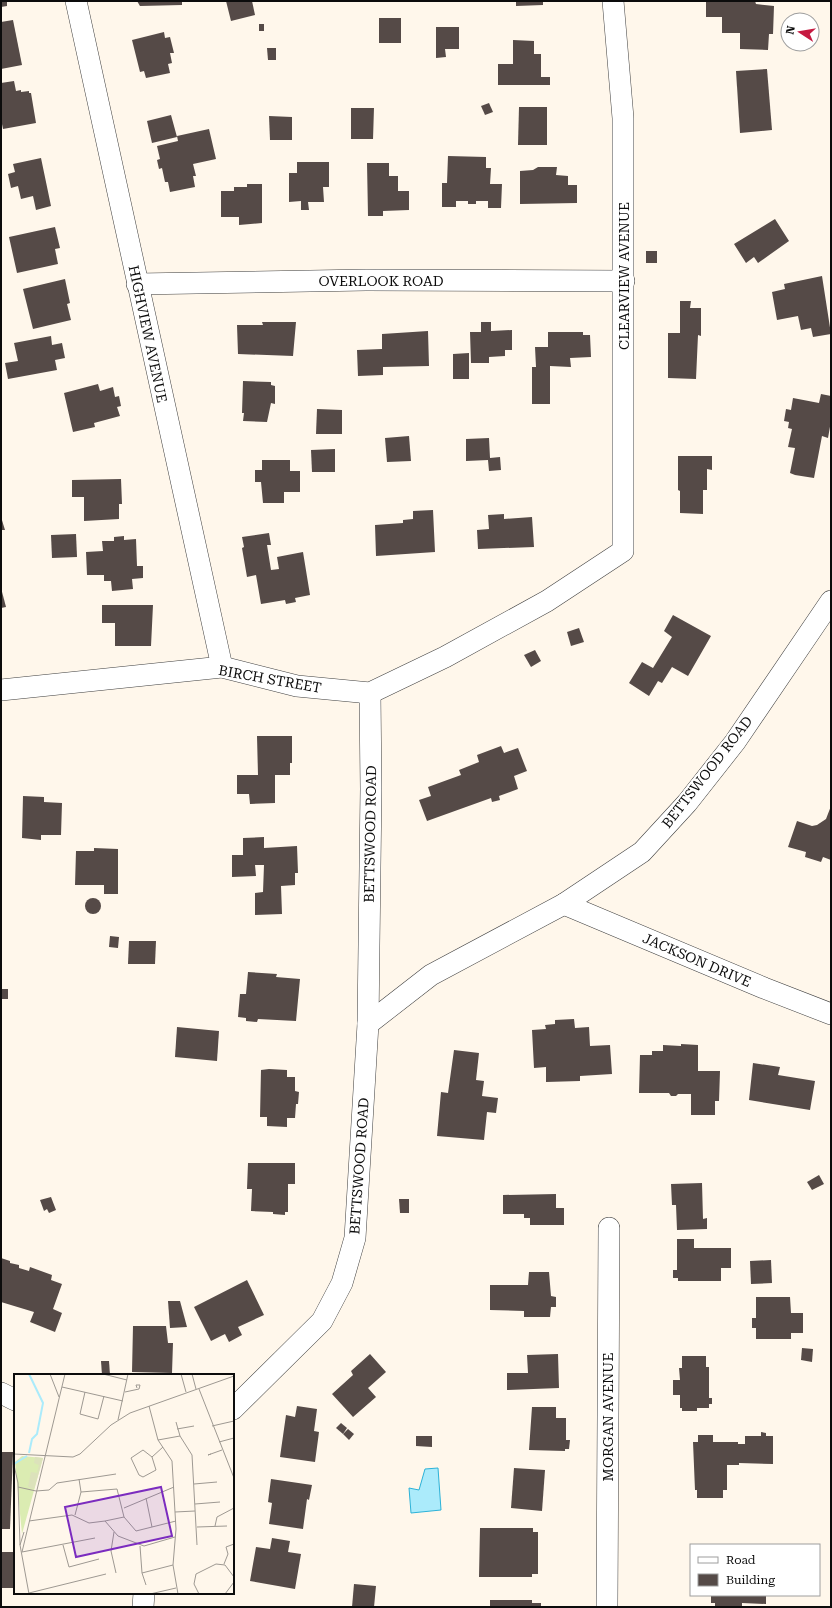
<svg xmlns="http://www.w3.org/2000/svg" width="832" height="1608" viewBox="0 0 832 1608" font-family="'Roboto Serif',serif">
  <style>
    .water { fill: #abebfb; stroke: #2cb2d8 }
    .building { fill: #554a47 }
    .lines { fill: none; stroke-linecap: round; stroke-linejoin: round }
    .street-casing { stroke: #3f3f3f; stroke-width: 22 }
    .street { stroke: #fff; stroke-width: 21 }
    .labels { text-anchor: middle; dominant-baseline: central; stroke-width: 4; stroke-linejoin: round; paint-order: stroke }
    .street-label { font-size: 14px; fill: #0c0c0c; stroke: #fff }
    .inset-river { fill: none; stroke: #abebfb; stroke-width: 2 }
    .inset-road { fill: none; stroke: #9e9992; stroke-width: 1 }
    .view { fill: #7b2cbf; fill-opacity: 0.15; stroke: #7b2cbf; stroke-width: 2 }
    .inset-edge { fill: none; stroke: #0c0c0c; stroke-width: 2 }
  </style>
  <rect width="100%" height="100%" fill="#fff7eb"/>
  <path class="water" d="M438,1468l3,42 -30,3 -2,-25 10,2 6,-21z"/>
  <g class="building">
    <path d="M1,1h9v1h-3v4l-6,1z"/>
    <path d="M137,1h45v4l-42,1z"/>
    <path d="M226,1h26l3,14 -24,6z"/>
    <path d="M516,1h27v4l-27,1z"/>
    <path d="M706,1h49l1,3 18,2 -1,28h-4l-1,16 -28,-1v-16h-18v-16h-16z"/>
    <rect x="379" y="18" width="22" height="25"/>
    <path d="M13,20l9,45 -21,4v-47z"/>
    <rect x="259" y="24" width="5" height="7"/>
    <path d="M436,27h23v22h-14l1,8 -10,1z"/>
    <path d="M164,32l1,6 5,-1 4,16h-4l2,10 -4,1 2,9 -24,5 -2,-7 -4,1 -8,-32z"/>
    <path d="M513,40l21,1v13h7v23h9v8h-52v-21h15z"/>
    <path d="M267,48h9v12h-8z"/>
    <path d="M767,69l5,61 -32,3 -4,-62z"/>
    <path d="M14,81l2,10 5,-1v2l8,-1v2h2l5,30 -33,6 -2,-10v-36z"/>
    <path d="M489,103l4,9 -8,3 -4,-9z"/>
    <path d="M519,107h28v38h-29z"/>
    <path d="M351,108h23l-1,31h-22z"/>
    <path d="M171,115l6,22 -25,6 -5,-22z"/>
    <path d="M269,116l23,1v23h-22z"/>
    <path d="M209,129l7,30 -23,5 3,12h-3l2,11 -25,5 -2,-10h-3l-3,-14 -3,1 -2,-9 3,-1 -3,-13 21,-5 -1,-5z"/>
    <path d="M448,156l38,1v11h5l-1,16h12l-1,24h-13v-7h-12v3h-8v-3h-12v6h-14v-24h5z"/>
    <path d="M41,158l10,48 -15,4 -3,-14 -12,3 -3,-13 -7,2 -3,-14 7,-2 -2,-8z"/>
    <path d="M297,162h32v25h-6l1,15h-16l1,8h-8v-9l-12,1v-29h8z"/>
    <path d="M367,163h22v13h9v15h11v19l-26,1v5h-15z"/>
    <path d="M538,167h19l-1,8 12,1v9h9v18l-57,1v-33l13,-1z"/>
    <path d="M247,184h15v39l-23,2v-8h-18v-26h13v-4h13z"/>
    <path d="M775,219l14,22 -31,22 -4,-6 -8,6 -12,-19z"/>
    <path d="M55,227l5,21 -5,1 3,15 -41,9 -8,-36z"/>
    <rect x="646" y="251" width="11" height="12"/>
    <path d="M822,276l9,58 -18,3 -2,-9 -10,2 -3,-14 -21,4 -5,-28 13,-3 -1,-5z"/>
    <path d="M65,279l5,24 -3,1 4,16 -38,9 -10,-40z"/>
    <path d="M680,301h11l-1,7h11v28l-3,-1 -2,44 -28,-1v-45h12z"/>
    <path d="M262,322h34l-3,34 -55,-2 -1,-29h26z"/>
    <path d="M481,322h10v9l21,-1v20h-7v6l-16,1v6h-18l-1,-31h11z"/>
    <path d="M428,331l1,35 -46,1v8l-25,1 -1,-26 25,-1v-15z"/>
    <path d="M548,332h35v3h7l1,22 -21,1 1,9 -21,-1v38h-18v-37h4l-1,-20h13z"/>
    <path d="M51,336l1,9 10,-2 3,15 -10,2 2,10 -49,9 -3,-16 13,-2 -4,-18z"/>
    <path d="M469,353v26h-16v-25z"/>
    <path d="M243,381l28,1v3l4,1v18l-4,-1 -4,19 -24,-1 1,-8h-2z"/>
    <path d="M98,384l2,7 13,-4 2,10 4,-1 2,10 -4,1 3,9 -26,7 1,4 -22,5 -9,-39z"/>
    <path d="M821,394l10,2v25l-3,17 -6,-2 -8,42 -19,-3 -5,-2 5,-25 -7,-1 4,-18 -4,-1 1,-6 -5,-1 2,-12 5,1 2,-12 26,5z"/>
    <path d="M317,409l25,1v24h-26z"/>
    <path d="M409,436l2,25 -24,1 -2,-24z"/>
    <path d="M489,438l1,20 10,-1 1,13 -12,1 -1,-11 -22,1v-22z"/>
    <path d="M335,449v23h-23l-1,-22z"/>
    <path d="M678,456h34v14l-5,-1v21h-4v24l-23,-1v-22l-2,-1z"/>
    <path d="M262,460h28v11h10v21h-16v11h-21l-2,-21h-6v-12h7z"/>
    <path d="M121,479l1,25h-3v15l-35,2v-24h-12v-17z"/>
    <path d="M433,510l2,42 -59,4 -1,-31 28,-2v-3l10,-1v-8z"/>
    <path d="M504,514v5l28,-2 2,30 -56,2 -1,-19 12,-1 -1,-14z"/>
    <path d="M1,517l4,13h-4z"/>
    <path d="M269,533l2,12h-4l4,25 8,-1 -2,-12 26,-5 7,43 -15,3 1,4 -10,2 -1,-4 -24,4 -5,-29 -9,2 -5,-29 2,-1 -2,-10z"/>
    <path d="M76,534l1,23 -25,1 -1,-23z"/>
    <path d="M124,536v4l12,-1 1,27h6v12l-11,1 1,10 -21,2 -1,-10h-7v-6h-17l-1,-23 17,-1 -1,-10h12v-4z"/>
    <path d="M1,588l5,19 -5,1z"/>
    <path d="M102,605h51l-2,41h-36v-23h-13z"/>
    <path d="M673,615l38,21 -23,40 -16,-9 -10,16 -4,-2 -9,15 -20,-13 13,-21 11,6 19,-31 -8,-6z"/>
    <path d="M579,628l5,14 -13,4 -4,-14z"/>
    <path d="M535,650l6,11 -10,6 -7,-12z"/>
    <path d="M257,736h35v27h-2v12h-15v28l-25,1 -1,-10h-12v-19h21z"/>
    <path d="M501,746l3,7 14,-5 9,23 -13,5 4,13 -19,7 1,4 -8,2 -1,-4 -64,23 -8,-21 12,-4 -3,-9 33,-12 -2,-5 20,-8 -2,-7z"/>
    <path d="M23,796l21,1v5l18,1 -1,32h-20v5l-19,-2z"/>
    <path d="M831,806v54l-8,-3 -2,5 -16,-5 1,-5 -18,-5 9,-26 15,5 5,-1 9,-6z"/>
    <path d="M264,837v11l33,-2 1,27h-3v12l-14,1 1,28 -27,1v-22l8,-1 1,-27h-9l1,11 -24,1v-22h11v-17z"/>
    <path d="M94,848l24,1v45h-14v-9h-29l1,-34h18z"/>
    <circle cx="93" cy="906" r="8"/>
    <path d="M110,936l9,1 -1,11 -9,-1z"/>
    <path d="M129,941h27l-1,23h-27z"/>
    <path d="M248,972l29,2 -1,3 24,2 -4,42 -38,-2 -1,3 -11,-1v-3l-8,-1 2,-23h6z"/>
    <rect x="1" y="989" width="7" height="10"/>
    <path d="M574,1019l1,9 14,-1 1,19 20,-1 2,29 -32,2v5l-34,1v-15l-12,1 -2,-38 14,-1 -1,-4 10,-1v-4z"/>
    <path d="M177,1027l42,4 -2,30 -42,-4z"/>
    <path d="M681,1044l17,1v26h22l-1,30h-4v14h-24v-21h-13l-2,2h-5l-2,-3h-30l1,-38h12v-4h11v-6l18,1z"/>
    <path d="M454,1050l25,3 -3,27 8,1 -2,15 16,2 -2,15 -9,-1 -3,28 -47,-4 4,-44 7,1z"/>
    <path d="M753,1063l27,4 -2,8 37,6 -5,29 -61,-10z"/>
    <path d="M269,1069l18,1v7h8v14l4,1 -1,12h-2l-1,14h-8v9l-20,-1v-9h-7l1,-47z"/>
    <path d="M248,1163h47v21h-7v28h-3v3l-12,-1v-2l-22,-1 1,-22h-5z"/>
    <path d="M819,1175l5,9 -12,6 -5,-8z"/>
    <path d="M702,1183l1,36 4,-1v11l-30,1 -1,-25h-4l-1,-21z"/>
    <path d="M556,1194v14h8v17h-34v-7h-6v-4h-21v-19z"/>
    <path d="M51,1197l5,13 -7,3 -2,-4 -3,2 -4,-11z"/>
    <path d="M399,1199h10v14h-9z"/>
    <path d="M677,1239h17v9h37v20h-10v13h-43v-3h-5v-8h4z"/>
    <path d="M1,1258l9,3v2l9,2v3l10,3 1,-4 22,8 -1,5 11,4 -9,25 9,4 -7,19 -25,-10 4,-10 -33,-10z"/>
    <path d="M771,1260l1,23 -21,1 -1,-23z"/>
    <path d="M529,1272h20l2,24 5,1v10h-5l-1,10h-26v-6l-34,-1v-25h38z"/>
    <path d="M247,1280l17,35 -26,12 4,8 -13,7 -4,-8 -14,7 -17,-34z"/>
    <path d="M756,1297h34l1,16h12v20h-12v6h-35v-11h-4v-10h4z"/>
    <path d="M168,1301h12l7,26 -17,1z"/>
    <path d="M133,1326h33l2,17h5l-1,30 -40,-1z"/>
    <path d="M802,1348l11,1 -1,13 -11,-2z"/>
    <path d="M370,1354l16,18 -18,16 8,9 -23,20 -21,-23 21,-19 -2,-4z"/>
    <path d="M558,1354l1,34 -52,2v-17h21l-1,-18z"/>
    <path d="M682,1356h24v11h3v31h3v6h-3v4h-12v3h-15v-3h-2v-13h-7v-15h7l-1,-12h3z"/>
    <path d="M101,1361h8l1,14h-8z"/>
    <path d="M297,1406l20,3 -3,22 5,1 -4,30 -35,-5 6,-42 9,2z"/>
    <path d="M532,1407h24v11h10v22h4l-1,9h-4v2l-36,-1z"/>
    <path d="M341,1423l6,5 -4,6 -7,-6z"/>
    <path d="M348,1429l6,5 -5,6 -6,-6z"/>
    <path d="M761,1432l5,1v3h7v28l-34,-1v2h-12v25h-4v8h-26v-8h-2l-2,-48h5v-7h15v7h25v2h7v-8h16z"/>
    <path d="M416,1436h16v11l-16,-1z"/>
    <path d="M1,1452h12l-3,77h-9z"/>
    <path d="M514,1468l31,2 -3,41 -31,-3z"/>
    <path d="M271,1479l41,6 -3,15 -2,-1 -4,30 -34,-5 3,-21 -4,-1z"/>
    <path d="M480,1528h53v4h5v42h-6v3h-53z"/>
    <path d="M272,1538l18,3 -2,11 13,2 -6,35 -45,-8 6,-34 14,2z"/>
    <rect x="1" y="1552" width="14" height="36"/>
    <path d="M354,1584l22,2 -2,21h-22z"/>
    <path d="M711,1595h55v9l-24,-1v4h-27v-4h-4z"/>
    <path d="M490,1600h42v3h9v4h-51z"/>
  </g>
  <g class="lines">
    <defs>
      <g id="street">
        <path d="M76,1l146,666"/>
        <path d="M137,284l229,-4 258,1"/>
        <path d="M1,690l221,-23 75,19 73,7 75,-36 102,-56 76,-50v-433l-10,-117"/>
        <path d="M564,904l200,84 67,26"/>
        <path d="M368,1024l3,-235 -1,-96"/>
        <path d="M1,1393l14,7"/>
        <path d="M233,1409l89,-88 20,-38 13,-45 13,-214 63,-49 133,-71 78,-52 45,-49 48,-61 96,-141"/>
        <path d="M143,1607l1,-14"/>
        <path d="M607,1607l2,-379"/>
      </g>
    </defs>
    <use href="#street" class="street-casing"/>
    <use href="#street" class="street"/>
  </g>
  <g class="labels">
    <g class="street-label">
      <text transform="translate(624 276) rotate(-90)">CLEARVIEW AVENUE</text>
      <text x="381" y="281">OVERLOOK ROAD</text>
      <text transform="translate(148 334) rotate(78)">HIGHVIEW AVENUE</text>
      <text transform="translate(270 679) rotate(10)">BIRCH STREET</text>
      <text transform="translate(707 772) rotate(-52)">BETTSWOOD ROAD</text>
      <text transform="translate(370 834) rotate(-89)">BETTSWOOD ROAD</text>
      <text transform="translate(697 960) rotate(23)">JACKSON DRIVE</text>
      <text transform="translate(359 1166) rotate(-86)">BETTSWOOD ROAD</text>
      <text transform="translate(608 1417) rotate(-90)">MORGAN AVENUE</text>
    </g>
  </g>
  <g transform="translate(14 1374)">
    <rect width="220" height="220" fill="#fff7eb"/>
    <path d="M8,82l21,2 -21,76 -7,-72z" fill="#dbecb2"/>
    <path d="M21,83l8,1 -9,31 -6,-2 3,-15 6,1 2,-8 -5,-2z" fill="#dce2bb"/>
    <path class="inset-river" d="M15,79l3,-14 5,-5 6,-31 -14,-29M0,90l13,-8"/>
    <path class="inset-road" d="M36,0l9,23M89,0l24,6M167,0l5,18M178,0l4,15M48,13l61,14M185,15l35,89M71,18l-5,22 18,5 6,-23M111,18l14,-3 1,-4h-4l1,3M135,32l9,34 14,21 4,68 -3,36 5,29M104,46l10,-46M162,48l4,14 12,19 5,90M198,52l22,-5M163,55l17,-3M144,66l22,-4M205,68l15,-4M129,76l9,7 4,13 -13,7 -4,-2 -8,-17zM0,80l59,3 7,-3 31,-29 19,-12 104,-37M197,80l-3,1 14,-5M138,83l11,-10M0,91l4,18 2,62M180,110l23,-2M4,113l18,4 13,-1 8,-7 59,-9M67,118l36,-3 7,28 12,14 40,-10M132,124l6,29M181,130l25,-2M110,134l50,-21M161,138l20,-1M61,141l6,-23 -2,-13M15,147l43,-6 17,8 16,-2 13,15 26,10 31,-9M91,147l19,-4M201,152l2,-9 17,-9M183,153l30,-1M10,158l-4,13 9,49M100,158l-3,19 5,22M49,171l6,22 30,-8M126,172l2,27 4,12M8,178l73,-14M8,178l43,-178M210,190l4,-10 -2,-7 8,-3M128,199l31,-8M15,219l77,-19M136,220l26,-6M185,220l-5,-10 2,-10 20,-10 9,1 9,12M211,220l9,-12"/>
    <path class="view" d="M147,113l11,49 -96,21 -11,-50z"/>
    <rect width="220" height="220" class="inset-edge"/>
  </g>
  <rect width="832" height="1608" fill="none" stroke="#0c0c0c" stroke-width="4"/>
  <rect x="690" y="1544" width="130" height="52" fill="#ffffff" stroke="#9e9e9e"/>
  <rect x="698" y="1557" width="20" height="6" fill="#ffffff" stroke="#9e9e9e"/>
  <text x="726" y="1564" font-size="12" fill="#0c0c0c">Road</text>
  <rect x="698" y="1574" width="20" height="12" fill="#554a47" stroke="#9e9e9e"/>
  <text x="726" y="1584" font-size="12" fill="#0c0c0c">Building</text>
  <g transform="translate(800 32) rotate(282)"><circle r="19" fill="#ffffff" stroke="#9e9e9e"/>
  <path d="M0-3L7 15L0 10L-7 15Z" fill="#c61a41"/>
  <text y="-6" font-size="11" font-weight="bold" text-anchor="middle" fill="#0c0c0c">N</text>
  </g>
</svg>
